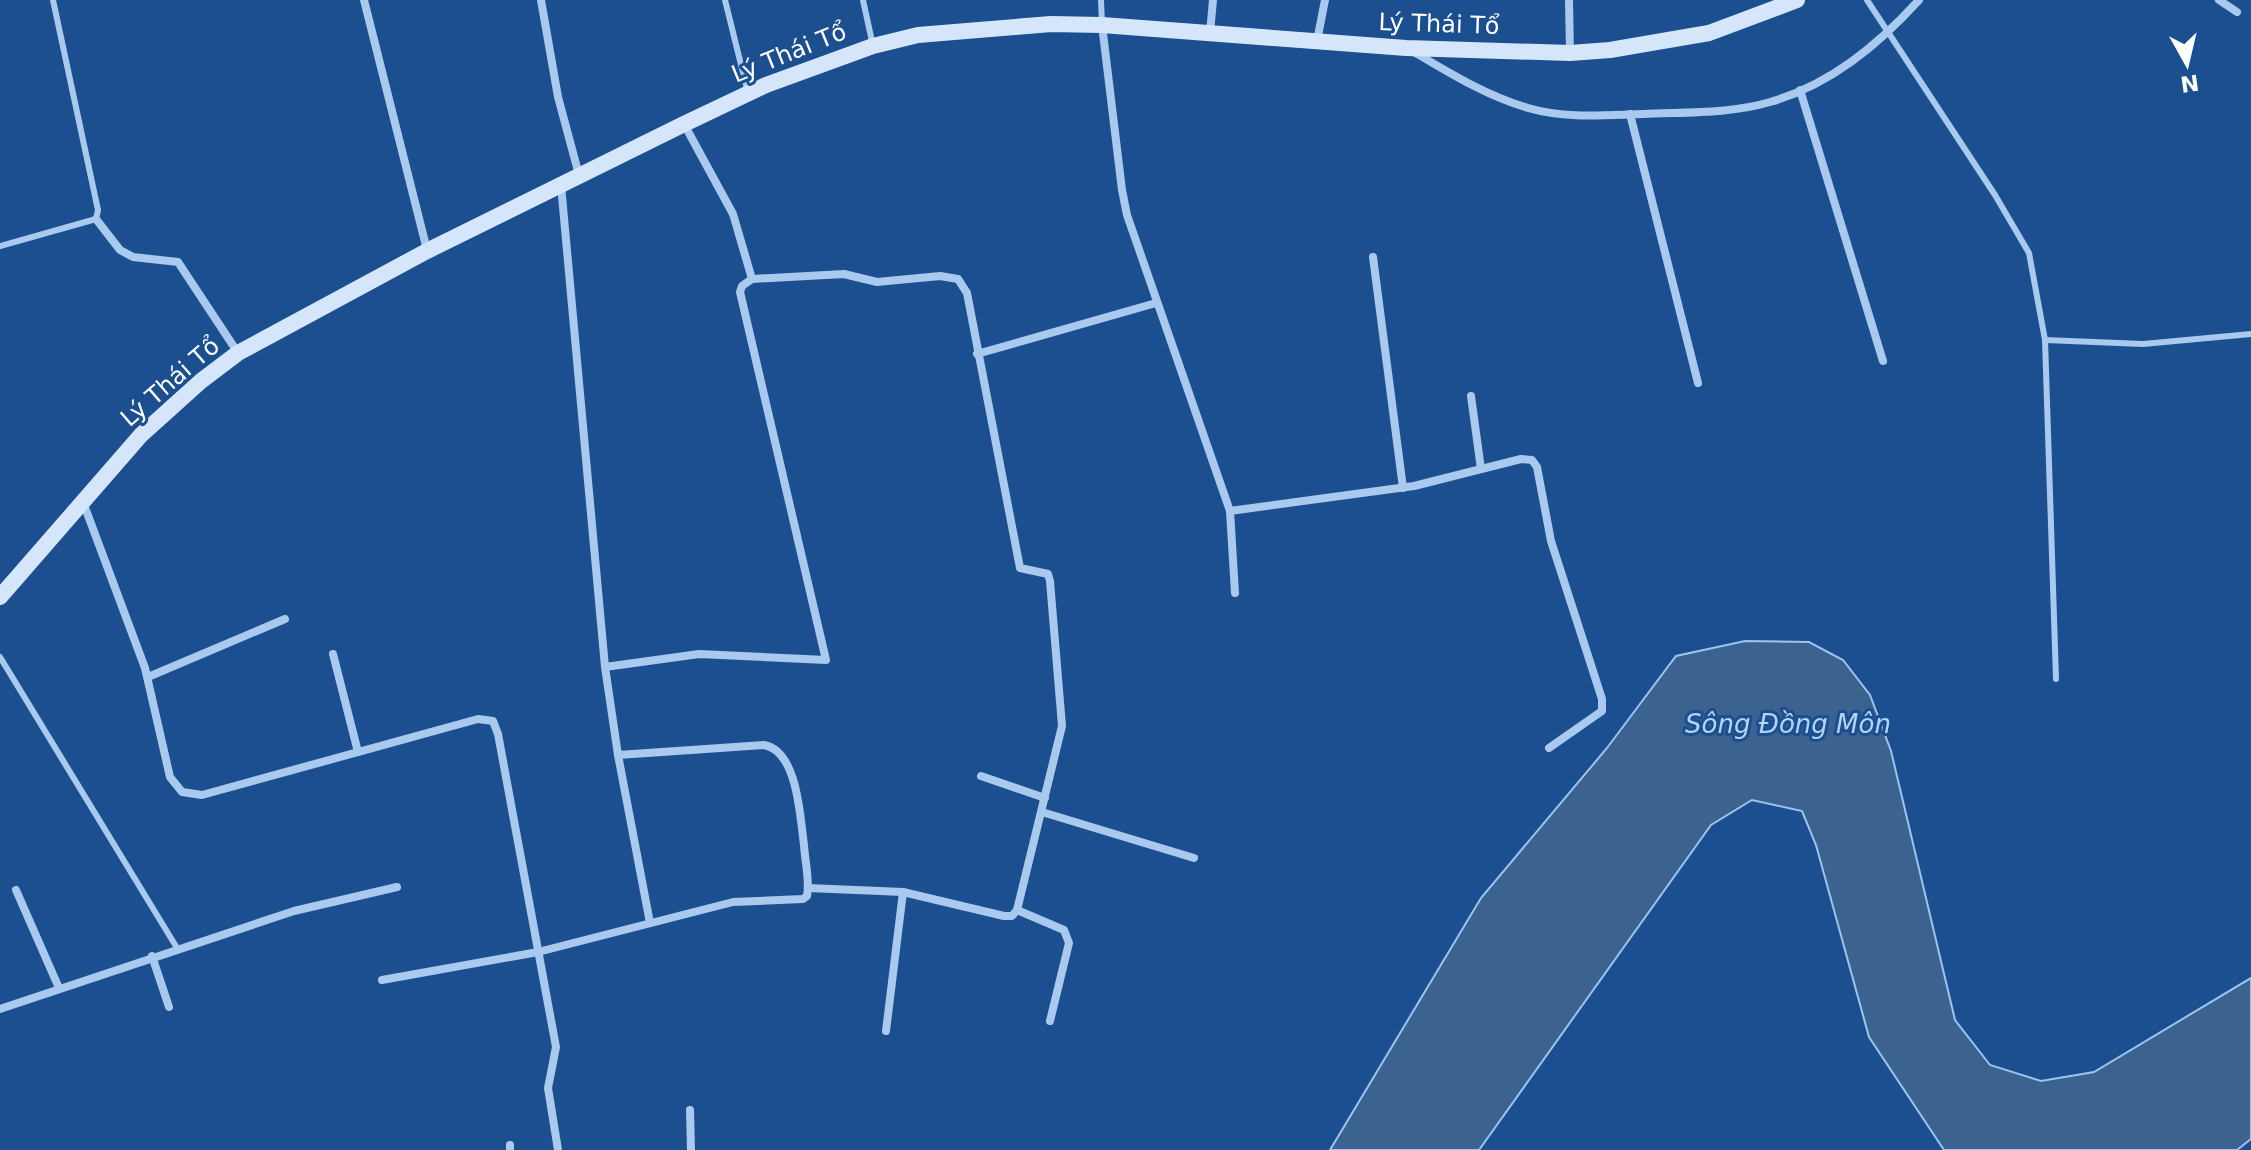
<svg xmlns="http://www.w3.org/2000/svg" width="2251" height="1150" viewBox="0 0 2251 1150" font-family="'DejaVu Sans',sans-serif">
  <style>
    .water { fill: #3c6290; stroke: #9cc4f0; stroke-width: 2 }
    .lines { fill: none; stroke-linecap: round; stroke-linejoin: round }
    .lane { stroke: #a9c9ee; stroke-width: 6 }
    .street { stroke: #a9c9ee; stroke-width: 8 }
    .secondary { stroke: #d6e6fa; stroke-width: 16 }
    .labels { text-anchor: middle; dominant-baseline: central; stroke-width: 6; stroke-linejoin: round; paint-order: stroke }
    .street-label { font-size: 24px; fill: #fff; stroke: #1b4f8f }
    .water-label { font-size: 26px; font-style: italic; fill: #b5d3f5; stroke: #1b4f8f }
  </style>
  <rect width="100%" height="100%" fill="#1b4f8f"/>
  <path class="water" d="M1745,641l64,1 34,18 27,35 21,56 64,269 35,45 51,16 53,-9 157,-94v161l-14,11h-293l-75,-113 -53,-192 -14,-34 -50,-11 -41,25 -232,325h-149l151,-252 126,-150 69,-92z"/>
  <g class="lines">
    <g class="lane">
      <path d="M725,0l23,93"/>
      <path d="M863,0l10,46"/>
      <path d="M1101,0l1,24"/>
      <path d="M1867,0l128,195 34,58 16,87 11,339"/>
      <path d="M0,246l96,-27 2,-9 -45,-210"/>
      <path d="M2045,340l98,4 108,-10"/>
      <path d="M0,657l177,291"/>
    </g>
    <g class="street">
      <path d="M364,0l63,250"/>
      <path d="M541,0l17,97 21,78"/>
      <path d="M1569,0l1,53"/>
      <path d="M2219,0l18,12"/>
      <path d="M1102,25l20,165 5,25 103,296 5,82"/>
      <path d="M1210,33l3,-33"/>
      <path d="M1317,41l8,-41"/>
      <path d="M1414,52c37,22 73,44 114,56 38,11 77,7 115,6 42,-2 87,0 127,-12 60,-17 108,-57 149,-102"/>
      <path d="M1800,90l83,271"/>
      <path d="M1630,114l68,269"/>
      <path d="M684,124l49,90 19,65"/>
      <path d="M561,185l44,482 13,88 32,168"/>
      <path d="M96,219l24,31 13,7 45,5 60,91"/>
      <path d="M1373,257l30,231"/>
      <path d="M977,354l179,-51"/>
      <path d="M1471,396l10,73"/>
      <path d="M83,502l62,166 25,109 12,15 20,3 276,-76 15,2 5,13 58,313 -8,41 10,62"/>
      <path d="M1230,511l184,-25 107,-27 11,1 5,7 14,74 51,158v12l-53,37"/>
      <path d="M333,654l25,98"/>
      <path d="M605,667l94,-13 127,6 -86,-368 2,-6 10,-7 92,-5 33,8 63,-6 18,3 9,14 53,275 28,6 2,7 12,145 -45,184 -5,6h-8l-101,-24 -95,-4"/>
      <path d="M148,677l137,-58"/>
      <path d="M981,776l64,22"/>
      <path d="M1042,812l152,46"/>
      <path d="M16,890l43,98"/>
      <path d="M1017,910l47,20 5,13 -19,78"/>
      <path d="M152,956l17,51"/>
      <path d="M382,980l156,-28 195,-50 70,-3 4,-3c3,-16 -2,-34 -3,-51 -4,-27 -6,-94 -40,-100l-146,10"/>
      <path d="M0,1009l294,-98 103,-24"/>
      <path d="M886,1031l17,-139"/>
      <path d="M690,1110l1,40"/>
      <path d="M510,1145v5"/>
    </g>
    <path class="secondary" d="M0,597l141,-162 60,-54 37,-28 189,-102 257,-127 82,-39 107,-39 45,-11 133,-11 51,1 304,23 164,5 40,-3 99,-17 88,-33"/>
  </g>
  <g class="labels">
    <g class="street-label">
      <text transform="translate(1439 24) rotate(2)">Lý Thái Tổ</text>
      <text transform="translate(789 53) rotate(-22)">Lý Thái Tổ</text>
      <text transform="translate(170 382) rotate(-41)">Lý Thái Tổ</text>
    </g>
    <g class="water-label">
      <text x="1788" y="724">Sông Đồng Môn</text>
    </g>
  </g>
  <g transform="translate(2187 64) rotate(172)" stroke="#1b4f8f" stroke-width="6" paint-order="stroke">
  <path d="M0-6L14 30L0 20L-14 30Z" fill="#ffffff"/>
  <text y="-12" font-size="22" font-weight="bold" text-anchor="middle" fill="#ffffff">N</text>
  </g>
</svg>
